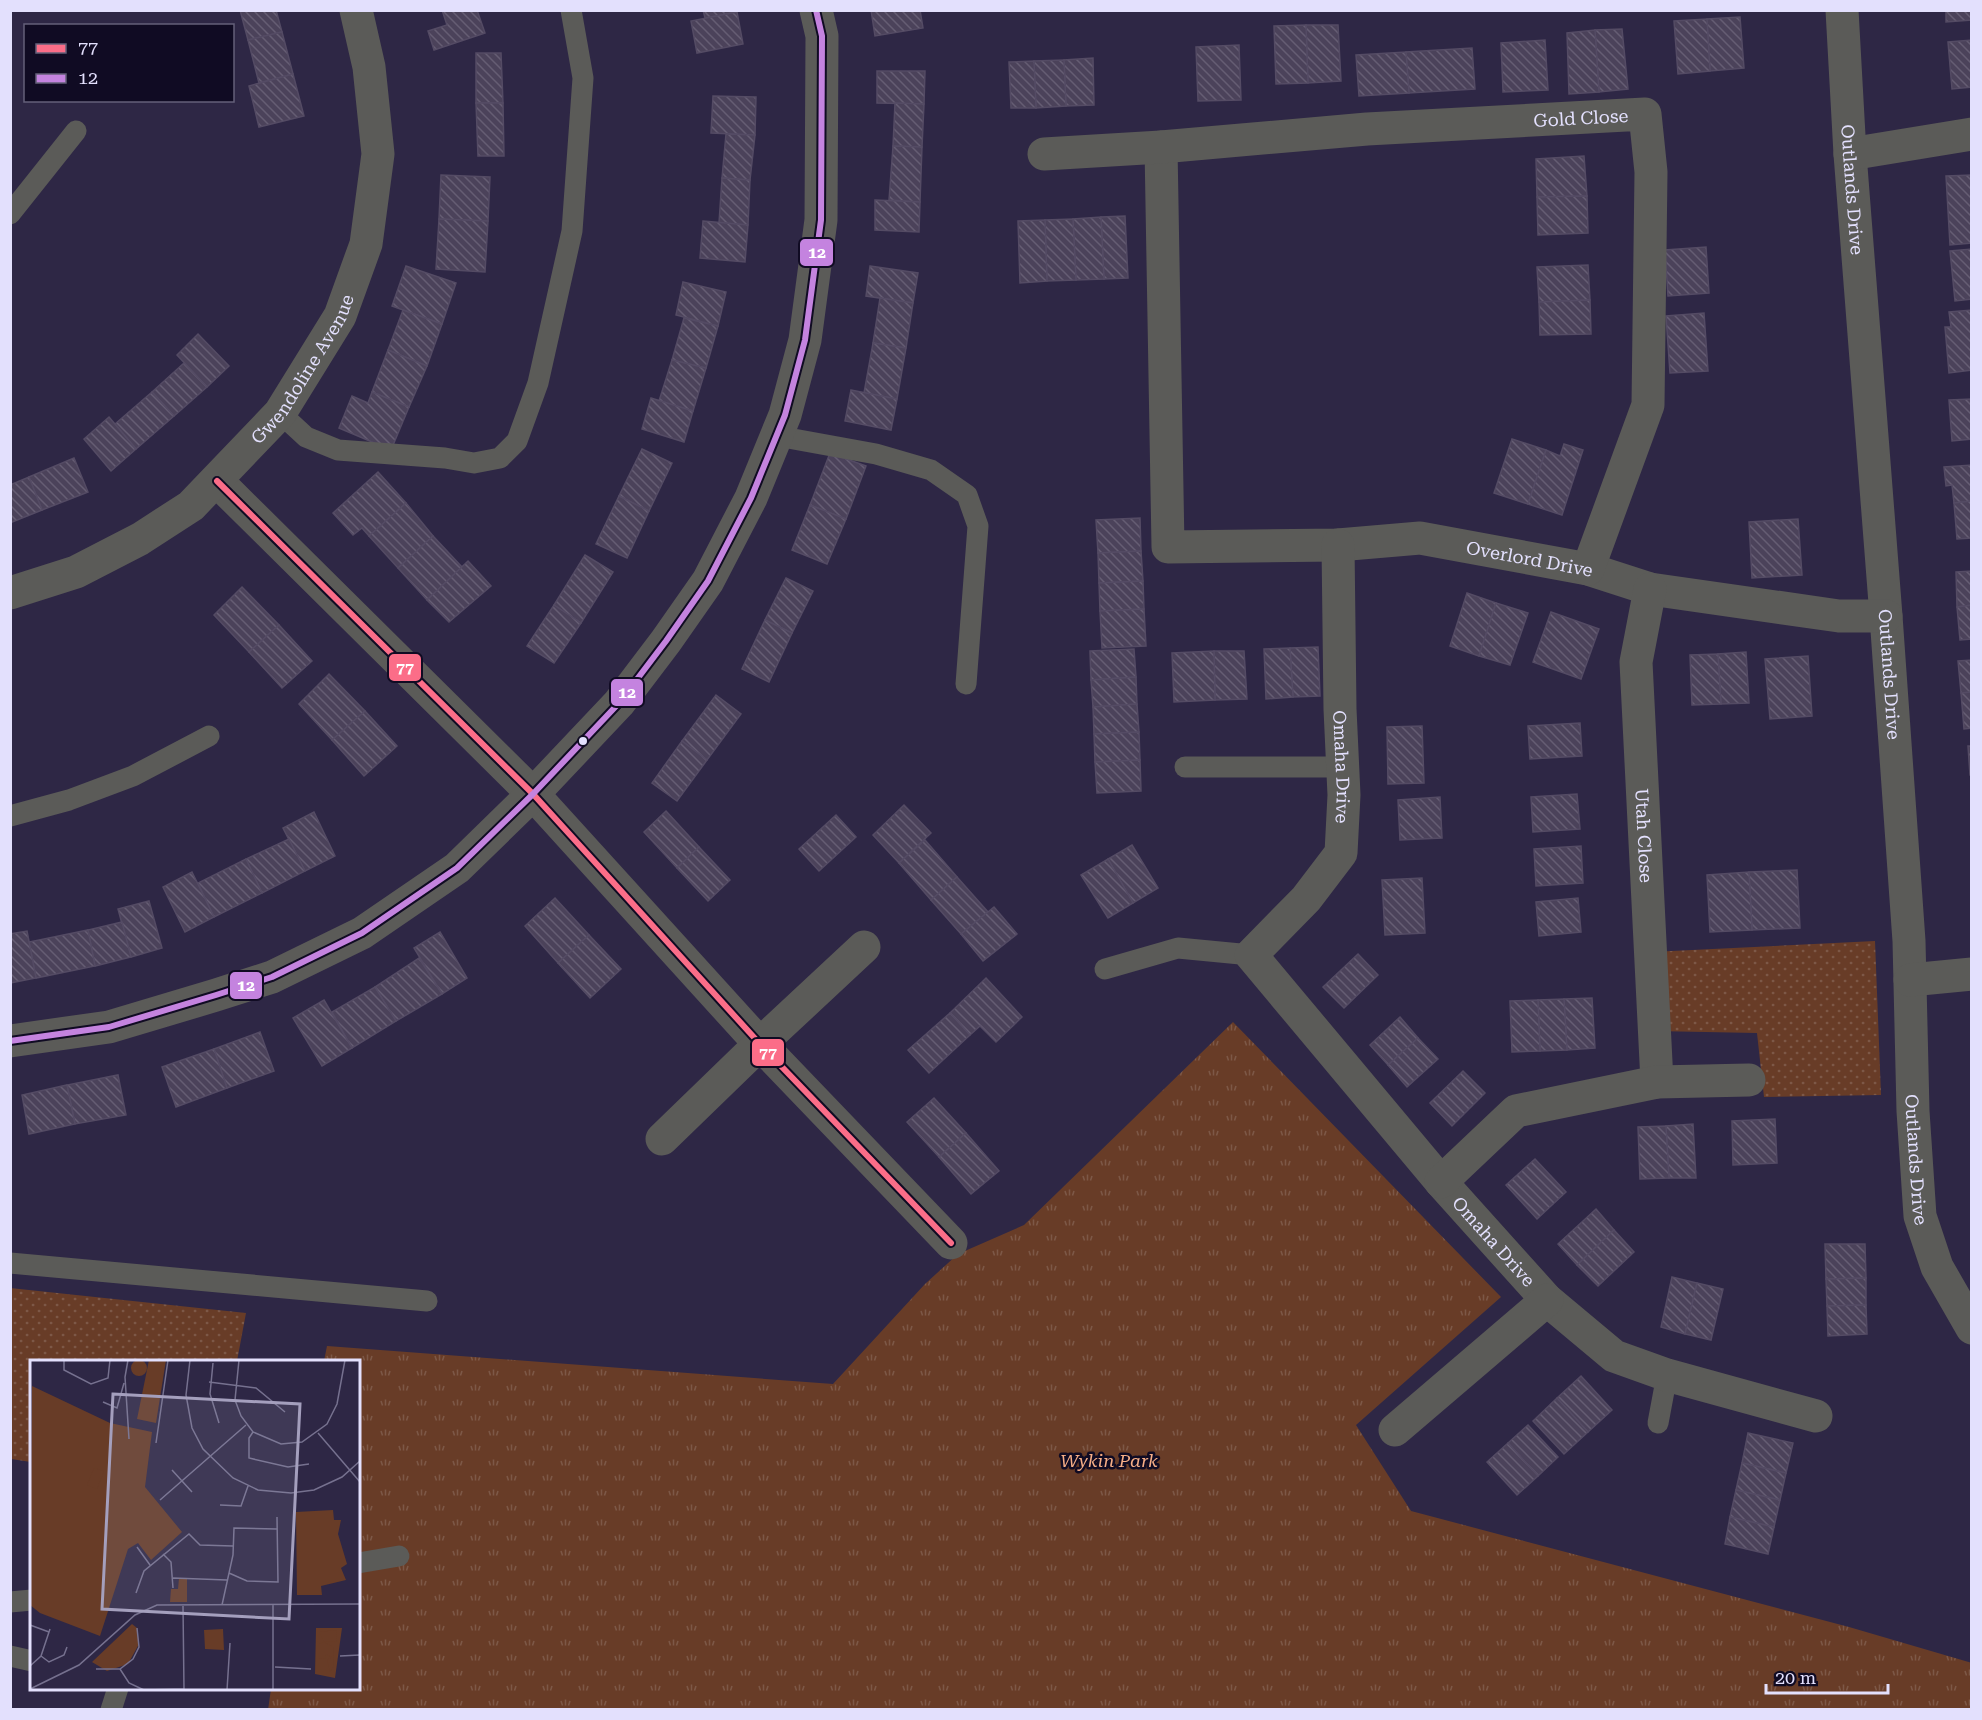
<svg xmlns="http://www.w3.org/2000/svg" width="1982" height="1720" viewBox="0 0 1982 1720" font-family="'Roboto Serif',serif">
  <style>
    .grass { fill: url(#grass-dots) }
    .park { fill: url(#park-tufts) }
    .building { fill: url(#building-back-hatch); stroke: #544b64; stroke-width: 1.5 }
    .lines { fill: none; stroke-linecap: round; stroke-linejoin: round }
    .service { stroke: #5b5b58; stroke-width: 21 }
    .minor { stroke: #5b5b58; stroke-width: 33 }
    .bus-1-casing { stroke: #100b23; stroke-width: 10 }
    .bus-2-casing { stroke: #100b23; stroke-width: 10 }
    .bus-1 { stroke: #fb6d88; stroke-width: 6 }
    .bus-2 { stroke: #c483df; stroke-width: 6 }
    .bus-dot { fill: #e3e0fd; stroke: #100b23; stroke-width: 2 }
    .labels { text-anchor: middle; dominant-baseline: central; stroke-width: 5; stroke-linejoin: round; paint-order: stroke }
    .street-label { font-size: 18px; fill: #e3e0fd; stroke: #100b23 }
    .park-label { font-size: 18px; font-style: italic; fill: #f8af87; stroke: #100b23 }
    .inset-road { fill: none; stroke: #76718f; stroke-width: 1.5 }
    .view { fill: #a49fbd; fill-opacity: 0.15; stroke: #a49fbd; stroke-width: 3 }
    .inset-edge { fill: none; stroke: #e3e0fd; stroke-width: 3 }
    .line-badge { stroke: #100b23; stroke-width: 2 }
    .badge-label { font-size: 16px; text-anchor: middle; font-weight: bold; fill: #fff }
  </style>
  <defs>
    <pattern id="grass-dots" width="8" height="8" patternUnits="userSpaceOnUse" patternTransform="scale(1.5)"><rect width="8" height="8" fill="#683c27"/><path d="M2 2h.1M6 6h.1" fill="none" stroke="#7d5847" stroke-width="1.8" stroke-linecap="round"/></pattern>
    <pattern id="park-tufts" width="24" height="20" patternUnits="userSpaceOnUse" patternTransform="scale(1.5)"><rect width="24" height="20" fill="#683c27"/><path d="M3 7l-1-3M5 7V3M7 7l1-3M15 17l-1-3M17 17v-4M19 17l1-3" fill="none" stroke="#7d5847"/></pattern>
    <pattern id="building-back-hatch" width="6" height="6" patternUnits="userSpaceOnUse" patternTransform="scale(1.5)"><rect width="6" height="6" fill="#4b425a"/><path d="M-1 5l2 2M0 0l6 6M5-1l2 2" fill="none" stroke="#655d73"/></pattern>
  </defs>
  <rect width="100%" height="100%" fill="#2e2745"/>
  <g class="grass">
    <path d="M1875,941l6,154 -117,2 -7,-64 -103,-2 -3,-79z"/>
    <path d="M10,1288l236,25 -9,48 -205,1 -1,100 -20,-3z"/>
  </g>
  <path class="park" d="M1233,1022l268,275 -145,128 55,86 438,116 123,36 -1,47h-1703l3,-21 87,-1v-326l-34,-1 3,-15 506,38 92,-100 33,-30 66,-29z"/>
  <g class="building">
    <path d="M240,10h36l6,22 -34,8z"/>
    <path d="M442,10h35l8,23 -51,17 -6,-19 19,-6z"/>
    <path d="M703,10h34v2l-32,6z"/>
    <path d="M871,10h49l3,18 -48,8z"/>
    <path d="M1946,10h26v10l-26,2z"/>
    <path d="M737,12l6,32 -46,9 -6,-32z"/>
    <path d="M1740,17l4,51 -34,3 -3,-52z"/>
    <path d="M1707,19l3,52 -32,3 -4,-53z"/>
    <path d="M1306,25h32l3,56 -33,2z"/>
    <path d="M1306,25l2,58 -32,1 -2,-58z"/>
    <path d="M1622,29l6,60 -29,3 -4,-62z"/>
    <path d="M1595,30l4,62 -30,2 -2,-61z"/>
    <path d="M282,32l11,42 -34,9 -11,-43z"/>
    <path d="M1545,40l3,50 -45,2 -2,-49z"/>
    <path d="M1972,40v47l-20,2 -4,-47z"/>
    <path d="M1239,45l2,55 -43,1 -2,-54z"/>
    <path d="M1472,48l3,41 -66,4 -3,-41z"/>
    <path d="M1406,52l3,41 -50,3 -3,-41z"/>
    <path d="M476,53h25l2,50h-27z"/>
    <path d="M1093,58l1,47 -28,1 -2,-46z"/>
    <path d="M1064,60l2,46 -30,2 -2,-47z"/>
    <path d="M1034,61l2,47h-25l-2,-46z"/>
    <path d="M877,71h48l-1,33 -47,-1z"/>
    <path d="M293,74l11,42 -45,11 -10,-41z"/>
    <path d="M713,96l43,1 -1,38 -44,-2z"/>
    <path d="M476,103h27l1,53h-26z"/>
    <path d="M895,103l29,1 -2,43 -29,-1z"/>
    <path d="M726,134l29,1 -5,45 -28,-2z"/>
    <path d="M893,146l29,1 -2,55 -31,-2z"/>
    <path d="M1584,156l3,40 -50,1 -1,-38z"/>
    <path d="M441,175l49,2 -2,44 -49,-2z"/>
    <path d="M1972,175v68l-22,2 -4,-69z"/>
    <path d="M722,178l28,2 -2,45 -29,-2z"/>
    <path d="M1587,196l1,37 -50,2 -1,-38z"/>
    <path d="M875,200l45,2 -1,30 -44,-2z"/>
    <path d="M1125,216l3,62 -24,1 -3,-62z"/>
    <path d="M1101,217l3,62 -28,1 -3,-61z"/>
    <path d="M439,219l49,2 -3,51 -49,-3z"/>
    <path d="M1073,219l3,61 -29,1 -2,-61z"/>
    <path d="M1045,220l2,61 -27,2 -2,-62z"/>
    <path d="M703,221l45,4 -3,37 -45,-4z"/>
    <path d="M1706,247l3,46 -41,3 -3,-46z"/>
    <path d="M1972,249v50l-17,2 -5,-50z"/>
    <path d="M1588,265l2,35 -51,2 -2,-35z"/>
    <path d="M406,266l50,17 -14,41 -50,-18z"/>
    <path d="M870,266l48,7 -5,30 -47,-7z"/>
    <path d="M683,282l43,10 -8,34 -42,-11z"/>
    <path d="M880,298l33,5 -7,45 -33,-5z"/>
    <path d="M1590,300l1,34 -51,1 -1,-33z"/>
    <path d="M403,310l39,14 -15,42 -39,-16z"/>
    <path d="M1972,310v60l-23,3 -4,-46h6l-2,-15z"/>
    <path d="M1704,313l4,58 -38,2 -4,-57z"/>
    <path d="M684,318l34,8 -12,42 -34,-8z"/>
    <path d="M198,334l31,32 -22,21 -30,-32z"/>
    <path d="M873,343l33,5 -9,51 -33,-6z"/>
    <path d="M388,350l39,16 -18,41 -37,-15z"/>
    <path d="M672,360l34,8 -13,43 -34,-10z"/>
    <path d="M184,363l23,24 -33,29 -22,-24z"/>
    <path d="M851,390l46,9 -6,31 -46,-9z"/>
    <path d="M152,392l22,24 -38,33 -21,-25z"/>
    <path d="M372,392l37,15 -18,43 -52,-22 13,-32 16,7z"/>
    <path d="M651,398l42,13 -9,31 -42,-13z"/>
    <path d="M1972,399v40l-20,2 -3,-41z"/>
    <path d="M109,417l27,32 -25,22 -27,-32z"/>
    <path d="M1512,439l34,11 -18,54 -34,-11z"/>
    <path d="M1564,444l19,6 -21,65 -34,-11 18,-54 14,6z"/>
    <path d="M642,449l30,14 -23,48 -30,-15z"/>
    <path d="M830,453l36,13 -20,53 -36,-14z"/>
    <path d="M74,458l14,34 -46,18 -13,-33z"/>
    <path d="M1972,465v36l-18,2 -2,-18 -6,1 -2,-19z"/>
    <path d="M378,472l28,31 -37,33 -7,-8 -9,7 -20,-22z"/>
    <path d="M29,477l13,33 -32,13v-38z"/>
    <path d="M619,496l30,15 -22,47 -31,-14z"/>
    <path d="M1972,501v37l-15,1 -3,-36z"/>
    <path d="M406,503l27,33 -35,32 -29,-32z"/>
    <path d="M810,505l36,14 -19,45 -35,-14z"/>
    <path d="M1140,518l1,33 -43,2 -2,-33z"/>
    <path d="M1798,519l4,56 -50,3 -3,-56z"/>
    <path d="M433,536l29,31 -35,33 -29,-32z"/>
    <path d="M1141,551l2,30 -44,2 -1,-30z"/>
    <path d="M585,555l28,17 -32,51 -27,-18z"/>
    <path d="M468,561l23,25 -42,36 -22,-22z"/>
    <path d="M1972,571v34l-15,2 -1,-35z"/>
    <path d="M786,578l27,13 -21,42 -27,-13z"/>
    <path d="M1143,581l1,28 -44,2 -1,-28z"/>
    <path d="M242,587l37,38 -30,27 -35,-37z"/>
    <path d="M1467,593l29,10 -17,53 -29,-10z"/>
    <path d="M1496,603l32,10 -18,52 -31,-9z"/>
    <path d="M554,605l27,18 -27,40 -27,-17z"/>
    <path d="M1972,605v34l-12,1 -3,-33z"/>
    <path d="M1144,609l2,37 -44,2 -2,-37z"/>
    <path d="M1551,612l48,17 -18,50 -48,-17z"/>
    <path d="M765,620l27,13 -23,49 -27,-13z"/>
    <path d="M279,625l33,36 -30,27 -33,-36z"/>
    <path d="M1318,647l2,49 -27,1 -3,-49z"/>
    <path d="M1290,648l3,49 -27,2 -2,-50z"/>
    <path d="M1134,649l2,28 -45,3 -1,-29z"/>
    <path d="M1214,651h30l3,48 -32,1z"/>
    <path d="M1214,651l1,49 -41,2 -2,-49z"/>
    <path d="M1746,652l3,51 -28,1 -3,-50z"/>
    <path d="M1718,654l3,50 -29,1 -2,-50z"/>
    <path d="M1808,656l4,60 -42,3 -5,-60z"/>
    <path d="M1972,660v32l-11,1 -3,-32z"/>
    <path d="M329,674l36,37 -33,29 -33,-36z"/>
    <path d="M1136,677l1,27 -44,3 -2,-27z"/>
    <path d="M1972,692v36l-8,1 -3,-36z"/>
    <path d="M716,695l25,19 -34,46 -25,-19z"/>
    <path d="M1137,704l2,28 -45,2 -1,-27z"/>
    <path d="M365,711l32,35 -33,30 -32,-36z"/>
    <path d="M1580,723l2,33 -52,3 -2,-33z"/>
    <path d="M1422,726l2,57 -36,1 -1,-57z"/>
    <path d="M1139,732l1,28 -45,2 -1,-28z"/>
    <path d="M682,741l25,19 -30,41 -25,-18z"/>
    <path d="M1968,746h4v29h-2z"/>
    <path d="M1140,760l1,31 -44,2 -2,-31z"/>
    <path d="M1577,794l3,35 -47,3 -2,-35z"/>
    <path d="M1440,797l2,41 -42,2 -2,-40z"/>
    <path d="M904,805l27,28 -32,30 -26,-28z"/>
    <path d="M666,811l33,36 -22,21 -33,-36z"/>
    <path d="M314,812l21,44 -30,15 -22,-43z"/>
    <path d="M836,815l20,22 -37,34 -20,-22z"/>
    <path d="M289,839l16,32 -43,22 -16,-34z"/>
    <path d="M925,840l32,37 -26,23 -32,-37z"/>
    <path d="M1132,845l26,43 -25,15 -25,-44z"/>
    <path d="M1581,846l2,37 -47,3 -2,-37z"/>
    <path d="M699,847l31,33 -22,21 -31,-33z"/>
    <path d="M246,859l16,34 -48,24 -16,-34z"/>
    <path d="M1108,859l25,44 -25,15 -27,-43z"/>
    <path d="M1797,870l3,58 -48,2 -3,-58z"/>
    <path d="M192,872l22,45 -29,15 -22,-45z"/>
    <path d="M1749,872l3,58 -42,2 -3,-57z"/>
    <path d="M957,877l31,35 -27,22 -30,-34z"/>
    <path d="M1422,878l3,55 -40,2 -3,-55z"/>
    <path d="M555,898l34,37 -31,28 -33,-37z"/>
    <path d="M1578,898l3,34 -42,4 -3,-34z"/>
    <path d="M149,901l13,47 -31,9 -13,-48z"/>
    <path d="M994,907l23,27 -34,27 -22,-27z"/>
    <path d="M122,922l9,35 -36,9 -7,-36z"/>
    <path d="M88,930l7,36 -59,12 -7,-36z"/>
    <path d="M27,931l9,47 -26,5v-49z"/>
    <path d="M440,932l27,46 -25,16 -28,-46z"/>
    <path d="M589,935l32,34 -31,29 -32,-35z"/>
    <path d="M1358,954l20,21 -34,33 -21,-21z"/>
    <path d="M419,958l23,36 -46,27 -21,-34z"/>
    <path d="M986,978l36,39 -26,25 -16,-16 -10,9 -20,-22z"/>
    <path d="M375,987l21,34 -44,27 -20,-36z"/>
    <path d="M1592,998l3,50 -28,2 -3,-51z"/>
    <path d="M1564,999l3,51 -27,1 -2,-51z"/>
    <path d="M324,1000l28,48 -30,18 -29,-48z"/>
    <path d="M1538,1000l2,51 -28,1 -2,-51z"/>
    <path d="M950,1013l20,22 -41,38 -21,-23z"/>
    <path d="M1400,1017l18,21 -30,27 -18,-20z"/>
    <path d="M260,1032l14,39 -47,17 -13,-39z"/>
    <path d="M1418,1038l20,21 -31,28 -19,-22z"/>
    <path d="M214,1049l13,39 -51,19 -14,-40z"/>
    <path d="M1463,1071l22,22 -33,33 -22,-23z"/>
    <path d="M118,1075l8,40 -51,9 -8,-39z"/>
    <path d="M67,1085l8,39 -46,10 -7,-39z"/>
    <path d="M934,1098l32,35 -27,24 -32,-35z"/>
    <path d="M1775,1119l2,44 -44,2 -1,-44z"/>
    <path d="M1693,1124l3,54h-27l-3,-52z"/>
    <path d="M1666,1126l3,52 -29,1 -2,-52z"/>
    <path d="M966,1133l33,38 -28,23 -32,-37z"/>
    <path d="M1535,1159l31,33 -29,27 -31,-34z"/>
    <path d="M1596,1209l18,21 -37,35 -19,-21z"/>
    <path d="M1614,1230l20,22 -36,34 -21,-21z"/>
    <path d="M1825,1244h40l1,34 -40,1z"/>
    <path d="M1672,1277l25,6 -12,51 -24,-7z"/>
    <path d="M1866,1278v27l-39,1 -1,-27z"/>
    <path d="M1697,1283l26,6 -12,51 -26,-6z"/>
    <path d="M1866,1305l1,29 -39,2 -1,-30z"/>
    <path d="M1581,1376l31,34 -24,22 -31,-34z"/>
    <path d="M1557,1398l31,34 -24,22 -31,-33z"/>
    <path d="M1528,1425l30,32 -20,19 -30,-33z"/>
    <path d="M1748,1433l45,10 -7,30 -44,-10z"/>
    <path d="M1508,1443l30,33 -21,19 -30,-33z"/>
    <path d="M1742,1463l44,10 -6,27 -44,-10z"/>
    <path d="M1736,1490l44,10 -6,27 -44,-10z"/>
    <path d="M1730,1517l44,10 -6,27 -43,-10z"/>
  </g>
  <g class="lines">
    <g class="service">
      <path d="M10,214l66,-83"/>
      <path d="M280,413l26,24 32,13 107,8 29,5 26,-5 17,-17 21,-58 34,-152 11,-153 -12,-68"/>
      <path d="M777,436l99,18 55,16 36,25 11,31 -12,158"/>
      <path d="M1185,767h158"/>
      <path d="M10,816l59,-16 64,-24 76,-40"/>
      <path d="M1105,969l73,-21 73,7"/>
      <path d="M10,1263l417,38"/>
      <path d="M1658,1423l9,-48"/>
      <path d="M358,1563l41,-7"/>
      <path d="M10,1602l22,-2"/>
      <path d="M10,1656l22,5"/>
      <path d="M111,1710l7,-22"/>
    </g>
    <g class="minor">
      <path id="s1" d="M1842,10l8,144 36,462 23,325 4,170 7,105 17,51 35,61"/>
      <path id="s2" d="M1161,147l7,400 170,-2 82,-7 168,31 62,20 189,27h47"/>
      <path id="s3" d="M1044,154l117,-7 206,-18 278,-15 6,58 -3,233 -60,164"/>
      <path d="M1850,154l122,-20"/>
      <path d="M217,481l316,313 227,250 191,199"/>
      <path id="s4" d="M1338,545l2,164 4,86 -3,58 -35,46 -55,56 190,227 106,118 67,56 53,19 149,41"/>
      <path id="s5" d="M1650,589l-14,73 21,420"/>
      <path id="s6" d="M10,593l66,-21 64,-33 51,-33 89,-93 60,-97 26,-72 12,-90 -9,-87 -13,-57"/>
      <path d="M1910,980l62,-6"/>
      <path d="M10,1041l99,-14 107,-32 56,-18 90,-44 95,-65 76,-74 86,-91 47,-62 42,-60 43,-83 34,-83 20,-75 16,-120 1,-184 -6,-26"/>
      <path d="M662,1139l98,-95 104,-97"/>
      <path d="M1441,1182l75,-71 141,-29 92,-2"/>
      <path d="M1395,1430l152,-130"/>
    </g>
    <defs>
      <path id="bus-1" d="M217,481l316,313 227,250 191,199"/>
      <path id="bus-2" d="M10,1041l99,-14 107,-32 56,-18 90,-44 95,-65 76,-74 86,-91 47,-62 42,-60 43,-83 34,-83 20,-75 16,-120 1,-184 -6,-26"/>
    </defs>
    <use href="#bus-1" class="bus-1-casing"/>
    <use href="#bus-2" class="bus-2-casing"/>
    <use href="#bus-1" class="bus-1"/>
    <use href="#bus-2" class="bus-2"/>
  </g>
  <circle class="bus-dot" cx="583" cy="741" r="5"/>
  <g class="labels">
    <g class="street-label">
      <text stroke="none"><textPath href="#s3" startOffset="538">Gold Close</textPath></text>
      <text stroke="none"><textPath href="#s1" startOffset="180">Outlands Drive</textPath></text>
      <text stroke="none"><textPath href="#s6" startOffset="380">Gwendoline Avenue</textPath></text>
      <text stroke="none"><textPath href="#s2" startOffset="764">Overlord Drive</textPath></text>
      <text stroke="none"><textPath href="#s1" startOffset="666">Outlands Drive</textPath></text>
      <text stroke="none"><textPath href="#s4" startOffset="222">Omaha Drive</textPath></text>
      <text stroke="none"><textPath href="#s5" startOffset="248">Utah Close</textPath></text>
      <text stroke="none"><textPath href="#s1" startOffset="1152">Outlands Drive</textPath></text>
      <text stroke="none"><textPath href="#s4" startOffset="820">Omaha Drive</textPath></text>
    </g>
    <g class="park-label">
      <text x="1109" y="1460">Wykin Park</text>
    </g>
  </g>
  <g transform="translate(30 1360)">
    <rect width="330" height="330" fill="#2e2745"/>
    <path d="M101 8a8 8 0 1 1 16 0a8 8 0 1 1-16 0ZM119,0h17l-10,63 -19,-4zM149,218h8v24h-17l1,-13h7zM102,264l5,4 2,16 -11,20 -21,7 -15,-9zM286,268h26l-7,50 -20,-4zM193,269l1,21 -19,-1 -1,-19z" fill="#683c27"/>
    <path d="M306,270l1,11 -13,1 9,5 1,19 -4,6 -3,-12 5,-3 -7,-3 1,5 -7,-1v-14l5,-2 -5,-10z" fill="#683c27"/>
    <path d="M2,26l78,37 42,9 -7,55 37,45 -31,28 -13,-17 -10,6 -28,87 -60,-23 -10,-8zM303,150l1,10h7l-3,14 9,30 -6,4 5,12 -25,6 1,9h-25l-1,-83z" fill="#683c27"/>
    <path d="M64,108l10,3 -7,18 -10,-4z" fill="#683c27"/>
    <path class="inset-road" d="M34,0v10l27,14 17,-6 2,-18M98,0l-3,17 4,62M160,0l-4,35 6,33 11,21 30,29 25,12 33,3 23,-3 28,-13 18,-16M209,0l-4,40 6,16 12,16 28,12 21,-2 25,-18 10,-20 8,-44M183,3l-3,31 9,29M179,22l47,6 29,24M73,42l14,6 7,-25M223,72l-4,6v20l39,9 21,-3M288,73l42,49M126,83l12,-83M142,110l20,22M130,140l86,-75M190,145l21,1 7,-20M107,187l13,18M133,194l8,8 2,26M199,213l18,8 31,1 -1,-65M143,218l54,2M106,233l8,-22 45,-37 11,11 33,1M243,244v86M192,245l11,-50 1,-27 43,1M153,246l1,84M0,265l19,7M11,296l8,6 15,-7 3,-8M310,296l20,-1M0,306l11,-10 9,-27M245,307l36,2M66,309h24l13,-10 6,-12 -2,-19M90,309l9,14 15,7M0,329l49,-24 56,-50 22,-10 203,-1M115,330l39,-1M197,330l3,-47"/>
    <path class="view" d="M83,34l187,10 -11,215 -187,-10z"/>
    <rect width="330" height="330" class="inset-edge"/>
  </g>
  <g class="line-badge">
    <rect x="799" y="238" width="35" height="29" rx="6" fill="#c483df"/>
    <rect x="388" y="653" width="34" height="29" rx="6" fill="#fb6d88"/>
    <rect x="610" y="678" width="34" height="29" rx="6" fill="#c483df"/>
    <rect x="229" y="971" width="34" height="29" rx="6" fill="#c483df"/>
    <rect x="751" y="1038" width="34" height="29" rx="6" fill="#fb6d88"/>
  </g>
  <g class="badge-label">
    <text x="817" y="258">12</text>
    <text x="405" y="673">77</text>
    <text x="627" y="698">12</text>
    <text x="246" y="991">12</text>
    <text x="768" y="1058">77</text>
  </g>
  <rect width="1982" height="1720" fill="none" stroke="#e3e0fd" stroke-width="24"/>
  <rect x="24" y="24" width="210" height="78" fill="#100b23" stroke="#64607a" stroke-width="1.5"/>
  <rect x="36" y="44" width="30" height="9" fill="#fb6d88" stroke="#64607a" stroke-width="1.5"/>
  <text x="78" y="54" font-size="18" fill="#e3e0fd">77</text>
  <rect x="36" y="74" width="30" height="9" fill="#c483df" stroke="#64607a" stroke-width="1.5"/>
  <text x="78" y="84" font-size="18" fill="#e3e0fd">12</text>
  <path d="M1766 1684v9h122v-9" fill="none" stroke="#e3e0fd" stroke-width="3"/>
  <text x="1775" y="1684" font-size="18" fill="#e3e0fd" stroke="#100b23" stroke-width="4.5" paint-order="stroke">20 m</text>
</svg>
